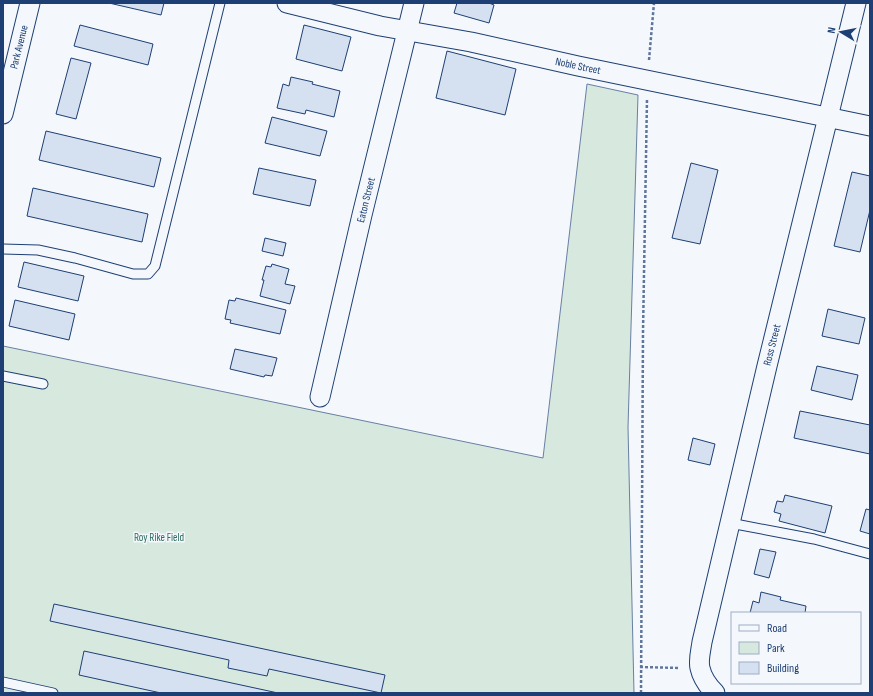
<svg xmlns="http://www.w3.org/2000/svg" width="873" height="696" viewBox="0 0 873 696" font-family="'Sofia Sans Condensed',sans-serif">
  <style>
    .green { fill: #d7e8df; stroke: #687fa3 }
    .building { fill: #d5e0f0; stroke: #1d3f73 }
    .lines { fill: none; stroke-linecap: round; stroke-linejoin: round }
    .service-casing { stroke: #1d3f73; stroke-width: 11 }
    .minor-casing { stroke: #1d3f73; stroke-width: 21 }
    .path { stroke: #5e769c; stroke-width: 2.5; stroke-dasharray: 3 2; stroke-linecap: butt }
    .service { stroke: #f4f7fb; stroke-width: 9 }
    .minor { stroke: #f4f7fb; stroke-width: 19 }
    .labels { text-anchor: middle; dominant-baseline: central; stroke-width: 3; stroke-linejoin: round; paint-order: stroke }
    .street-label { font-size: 11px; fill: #1d3f73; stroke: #f4f7fb }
    .park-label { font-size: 11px; fill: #2c6c60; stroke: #f4f7fb }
  </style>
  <rect width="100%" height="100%" fill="#f4f7fb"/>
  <path class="green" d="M587,84l51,11 -10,332 6,266h-631v-347l540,112z"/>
  <g class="building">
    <path d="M109,3h55l-3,12z"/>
    <path d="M457,3h32l5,2 -5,18 -35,-10z"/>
    <path d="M80,25l73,19 -5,21 -74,-19z"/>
    <path d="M304,25l47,12 -9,34 -46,-12z"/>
    <path d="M447,51l69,18 -11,46 -69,-17z"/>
    <path d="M71,58l20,5 -15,56 -20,-5z"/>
    <path d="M291,77l22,5 -1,2 28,7 -6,26 -28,-7 -1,4 -28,-6 6,-24 6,2z"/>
    <path d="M272,117l55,14 -7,25 -55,-13z"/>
    <path d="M46,131l115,27 -7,29 -115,-27z"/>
    <path d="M691,163l27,7 -18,74 -28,-6z"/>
    <path d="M259,168l57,12 -6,26 -57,-12z"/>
    <path d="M852,172l18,4v34l-10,42 -26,-6z"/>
    <path d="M33,188l115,26 -6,28 -115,-26z"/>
    <path d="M265,238l21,5 -3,13 -21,-5z"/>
    <path d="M24,262l60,14 -6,25 -60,-14z"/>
    <path d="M272,264l17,5 -4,15 10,2 -5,18 -30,-8 4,-16h-2l4,-14 5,1z"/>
    <path d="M236,298l50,12 -6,24 -50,-11 1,-3 -6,-1 4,-19 6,1z"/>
    <path d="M15,300l60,14 -6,26 -60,-14z"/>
    <path d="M828,309l37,9 -6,26 -37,-8z"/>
    <path d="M235,349l42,9 -5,18 -7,-1 -1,2 -34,-8z"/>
    <path d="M817,366l41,9 -6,25 -41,-10z"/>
    <path d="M800,411l70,14v29l-76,-16z"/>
    <path d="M693,438l22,6 -5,21 -22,-5z"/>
    <path d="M785,495l47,11 -7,27 -46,-12 2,-7 -7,-2 3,-11 6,1z"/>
    <path d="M866,509l4,1v24l-10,-3z"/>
    <path d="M760,549l16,3 -7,26 -15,-4z"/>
    <path d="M761,592l20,5 -1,3 26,6 -1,7h-55l3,-12 6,2z"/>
    <path d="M54,604l331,71 -4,18 -112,-24 -2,7 -39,-8 1,-8 -179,-39z"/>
    <path d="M84,651l194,42h-117l-82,-18z"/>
  </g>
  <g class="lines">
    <defs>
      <g id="service">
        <path d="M3,249l35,1 37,8 58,16h15l7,-8 65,-263"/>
        <path d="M3,376l40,8"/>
        <path d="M730,523l84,16 56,15"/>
        <path d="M3,682l50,11"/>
      </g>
      <g id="minor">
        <path d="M287,3l93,23 91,16 107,24 292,60"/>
        <path d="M3,114l27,-111"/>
        <path d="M320,397l42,-182 52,-212"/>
        <path d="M715,693c-6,-6 -13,-16 -15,-25 -2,-8 1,-18 2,-26l65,-276 89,-363"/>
      </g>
    </defs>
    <use href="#service" class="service-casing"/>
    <use href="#minor" class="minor-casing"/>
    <g class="path">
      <path d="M649,60l5,-57"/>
      <path d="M640,667l40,1"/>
      <path d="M641,693l2,-360 4,-234"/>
    </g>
    <use href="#service" class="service"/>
    <use href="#minor" class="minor"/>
  </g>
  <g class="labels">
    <g class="street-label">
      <text transform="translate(19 47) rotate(-76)">Park Avenue</text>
      <text transform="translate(578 66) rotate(12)">Noble Street</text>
      <text transform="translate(366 200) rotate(-76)">Eaton Street</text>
      <text transform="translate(772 345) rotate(-76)">Ross Street</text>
    </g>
    <g class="park-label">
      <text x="159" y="537">Roy Rike Field</text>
    </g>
  </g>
  <rect width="873" height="696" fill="none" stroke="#1d3f73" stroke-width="8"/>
  <rect x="731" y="612" width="130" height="72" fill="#f4f7fb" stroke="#9eadc5"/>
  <rect x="739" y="625" width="20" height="6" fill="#f4f7fb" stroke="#9eadc5"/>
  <text x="767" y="632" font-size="12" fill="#1d3f73">Road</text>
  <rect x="739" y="642" width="20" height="12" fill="#d7e8df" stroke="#9eadc5"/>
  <text x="767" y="652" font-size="12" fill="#1d3f73">Park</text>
  <rect x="739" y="662" width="20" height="12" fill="#d5e0f0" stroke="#9eadc5"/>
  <text x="767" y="672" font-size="12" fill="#1d3f73">Building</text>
  <g transform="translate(841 32) rotate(280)" stroke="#f4f7fb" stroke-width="3" paint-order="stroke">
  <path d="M0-3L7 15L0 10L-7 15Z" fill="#1d3f73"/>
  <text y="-6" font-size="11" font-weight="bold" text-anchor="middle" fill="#1d3f73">N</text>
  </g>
</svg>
